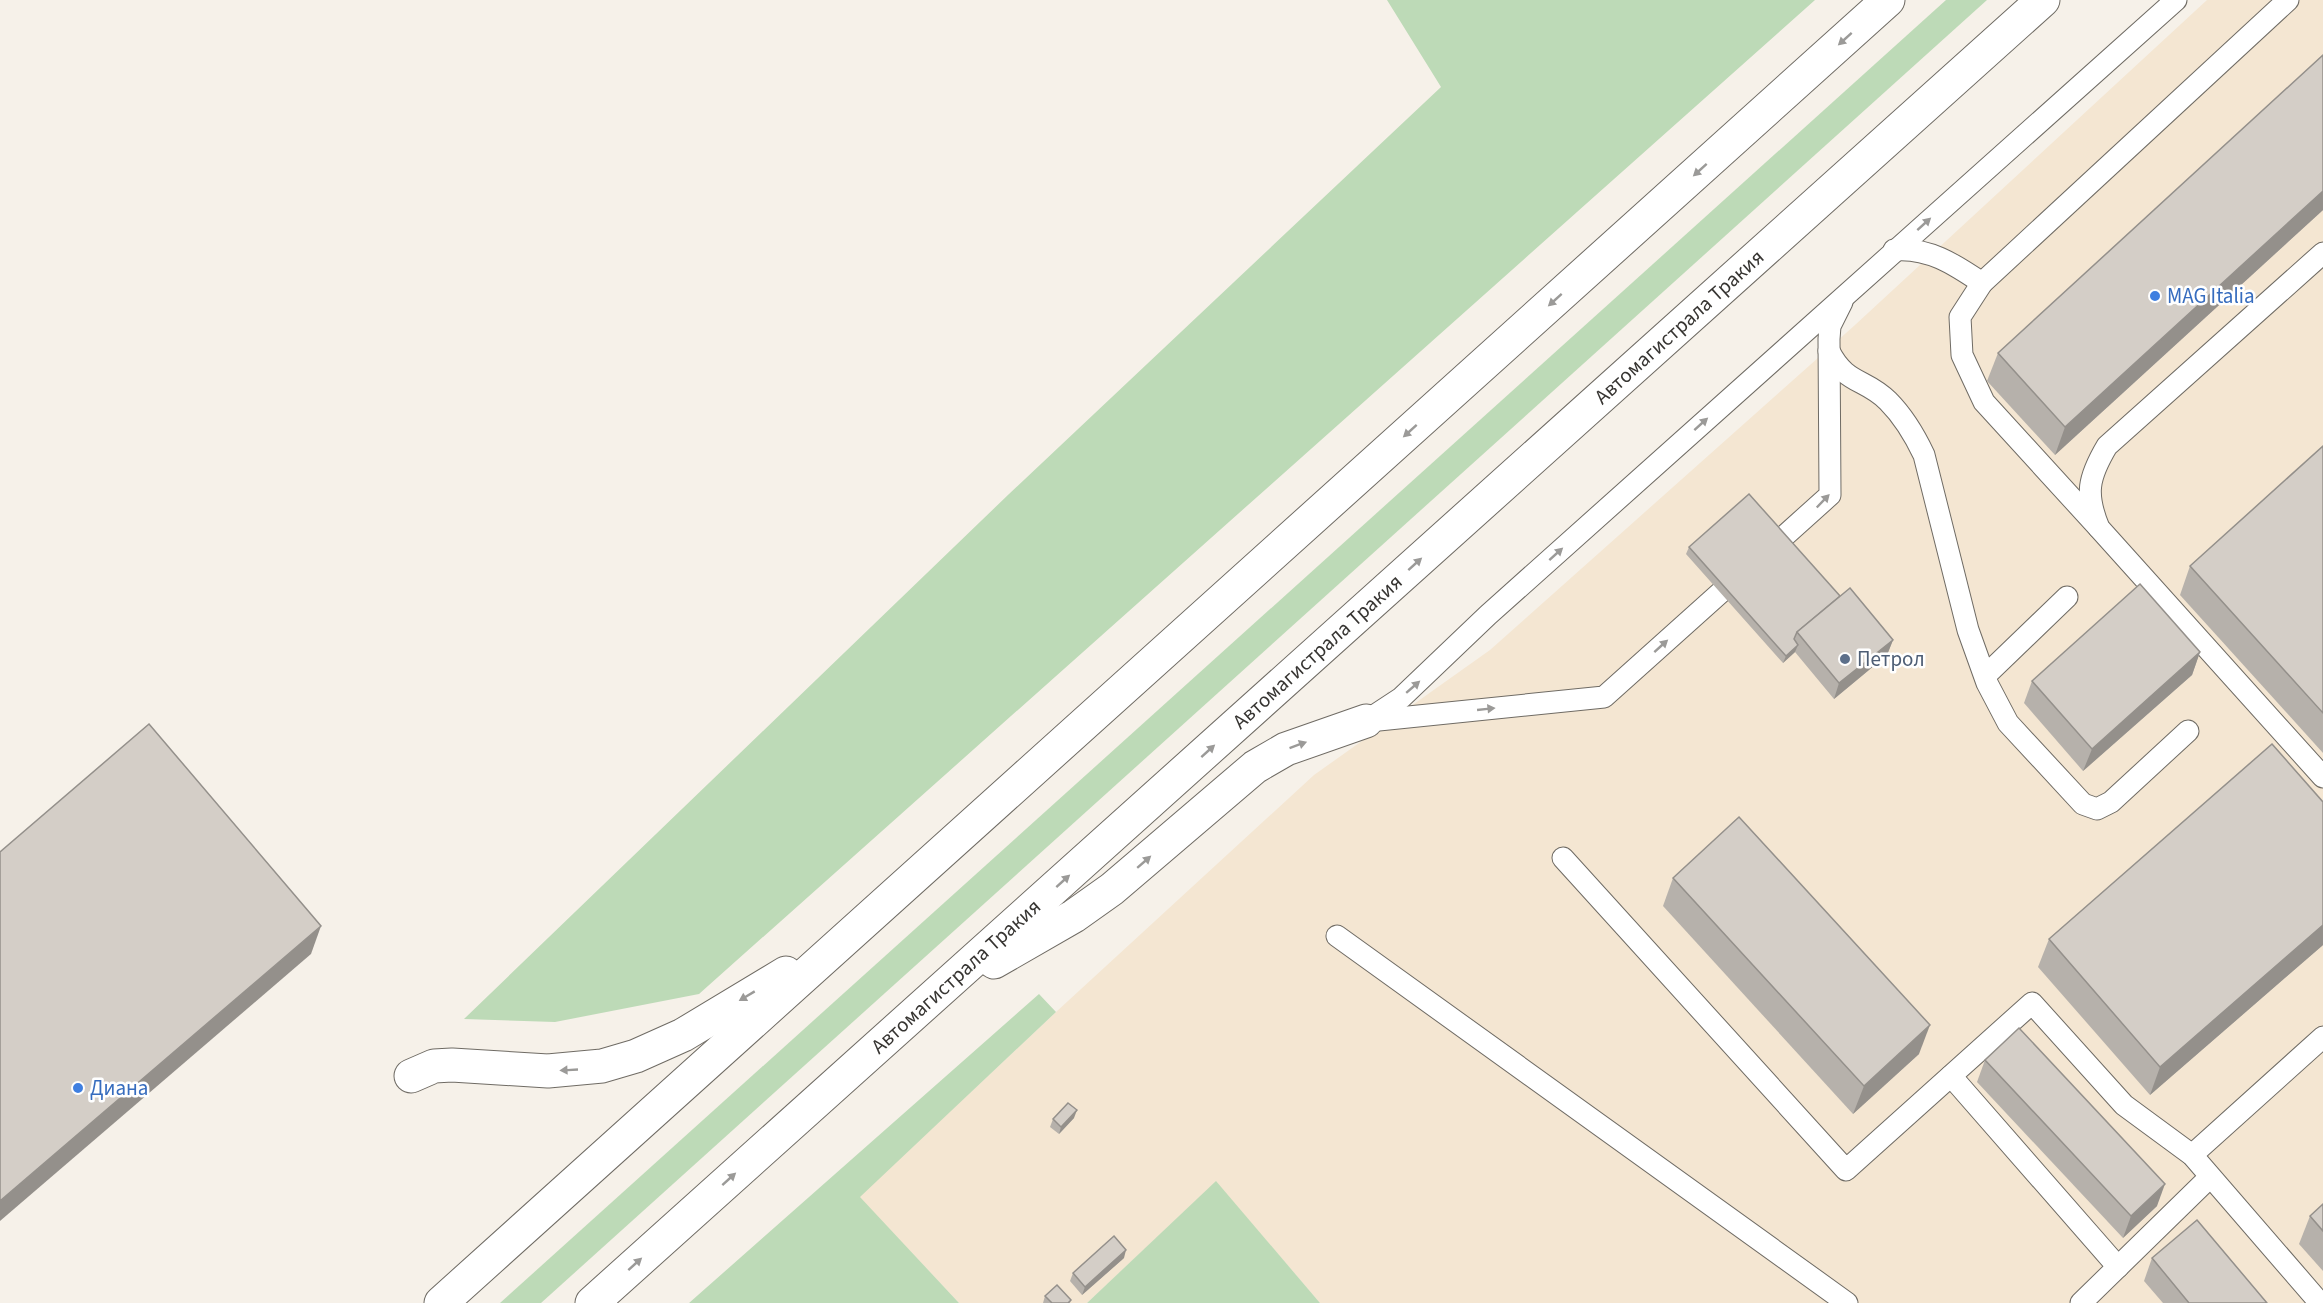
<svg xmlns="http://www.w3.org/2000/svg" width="2323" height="1303" viewBox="0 0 2323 1303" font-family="'Source Sans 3',sans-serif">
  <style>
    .industrial { fill: #f4e6d2 }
    .green { fill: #bddab7 }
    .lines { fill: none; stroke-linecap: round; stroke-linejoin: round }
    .service-casing { stroke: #6f6b64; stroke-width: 23 }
    .motorway-casing { stroke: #6f6b64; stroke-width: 35 }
    .service { stroke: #fff; stroke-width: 21 }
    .motorway { stroke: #fff; stroke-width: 33 }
    .wall { fill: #b6b1ab }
    .shaded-wall { fill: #94908b }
    .building { fill: #d4cec7; stroke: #94908b; stroke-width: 1.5 }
    .oneway { fill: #9b9a98 }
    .shop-dot { fill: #3f7fe0; stroke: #fff; stroke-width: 2 }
    .service-dot { fill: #5c6f8a; stroke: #fff; stroke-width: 2 }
    .labels { text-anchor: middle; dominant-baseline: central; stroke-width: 5; stroke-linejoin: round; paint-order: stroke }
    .shop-label { font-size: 21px; fill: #366cbe; stroke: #fff; text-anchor: start }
    .street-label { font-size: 21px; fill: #373532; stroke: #fff }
    .service-label { font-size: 21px; fill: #4e5e75; stroke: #fff; text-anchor: start }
  </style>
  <rect width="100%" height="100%" fill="#f6f1e9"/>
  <path class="industrial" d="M2207,0h116v1303h-1003l-104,-121 -129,121h-128l-100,-106 197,-185 258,-237 176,-125 365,-325z"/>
  <g class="green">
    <path d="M1387,0h428l-1116,994 -144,28 -91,-3 545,-525 432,-407z"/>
    <path d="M1946,0h41l-1446,1303h-41z"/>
    <path d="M1039,994l17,18 -196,185 99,106h-270z"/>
    <path d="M1216,1181l104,122h-233z"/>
  </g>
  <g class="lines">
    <defs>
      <g id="service">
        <path d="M1894,250c34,-3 60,14 88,33"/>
        <path d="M2323,253l-216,193c-19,32 -22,48 -8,82l224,249"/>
        <path d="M1829,351c17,34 36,27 59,50 15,15 27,35 36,54l44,175 19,53 21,40 75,81 14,5 14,-7 77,-71"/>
        <path d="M2099,528l-115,-126 -22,-47 -2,-38 22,-34 306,-283"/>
        <path d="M1780,540l50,-45 -1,-156 1,-13 12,-24"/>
        <path d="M1985,676l82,-79"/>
        <path d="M1366,721l35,-23 87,-83 688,-615"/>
        <path d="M1369,721l235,-24 116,-104"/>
        <path d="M1563,858l283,312 186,-167 92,102 68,50 128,148"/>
        <path d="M1337,936l510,367"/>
        <path d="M1951,1076l167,191"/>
        <path d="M2192,1155l131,-118"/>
        <path d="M2081,1303l129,-126"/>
      </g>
      <g id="motorway">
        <path d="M994,962l80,-46 38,-27 143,-122 31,-18 80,-28"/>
        <path d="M411,1076l23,-10 18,-1 96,6 54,-5 34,-10 47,-21 103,-62"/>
        <path d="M441,1303l1447,-1303"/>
        <path id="s1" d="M592,1303l1451,-1303"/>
      </g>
    </defs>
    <use href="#service" class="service-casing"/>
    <use href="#motorway" class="motorway-casing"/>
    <use href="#service" class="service"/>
    <use href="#motorway" class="motorway"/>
  </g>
  <g class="wall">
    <path d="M2323,55v155l-268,245 -68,-74 11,-28z"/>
    <path d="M2323,446v307l-143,-158 10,-29z"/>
    <path d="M1689,547l151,49 53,44 -6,15 -53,44 -39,-47 -12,11 -97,-109z"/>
    <path d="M2200,652l-8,23 -109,96 -59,-68 8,-22z"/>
    <path d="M2323,802v143l-173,150 -112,-128 11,-28z"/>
    <path d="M1673,878l246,176 -66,60 -190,-208z"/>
    <path d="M1985,1060l172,146 -34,32 -146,-156z"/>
    <path d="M1074,1118l-15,16 -9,-7 3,-8z"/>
    <path d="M2323,1204v67l-24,-27 11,-28z"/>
    <path d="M1124,1258l-42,37 -12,-14 3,-8z"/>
    <path d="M2152,1258l115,45h-104l-19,-22z"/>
    <path d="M1045,1296l26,4 -1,3h-27z"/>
  </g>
  <g class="shaded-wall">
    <path d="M2323,191v19l-268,245 10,-28z"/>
    <path d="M1893,640l-6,15 -53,44 5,-16z"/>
    <path d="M1798,645l-3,7 -12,11 3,-7z"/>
    <path d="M2200,652l-8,23 -109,96 9,-22z"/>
    <path d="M2323,925v20l-173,150 10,-28z"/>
    <path d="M321,926l-10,28 -311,267v-20z"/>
    <path d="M1930,1025l-11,29 -66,60 11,-28z"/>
    <path d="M1077,1110l-3,8 -15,16 2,-7z"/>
    <path d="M2165,1184l-8,22 -34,32 8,-22z"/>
    <path d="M1126,1250l-2,8 -42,37 3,-8z"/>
  </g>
  <g class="building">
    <path d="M2323,55v136l-258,236 -67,-74z"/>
    <path d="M2323,446v267l-133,-147z"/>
    <path d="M1749,494l91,102 -43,36 -3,7 4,6 -12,11 -97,-109z"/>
    <path d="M2140,584l60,68 -108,97 -60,-68z"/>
    <path d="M1850,588l43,52 -54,43 -42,-51z"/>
    <path d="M149,724l172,202 -321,275v-349z"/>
    <path d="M2272,744l51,58v123l-163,142 -111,-128z"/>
    <path d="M1739,817l191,208 -66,61 -191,-208z"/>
    <path d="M2019,1028l146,156 -34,32 -146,-156z"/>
    <path d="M1068,1103l9,7 -16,17 -8,-8z"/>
    <path d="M2323,1204v27l-13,-15z"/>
    <path d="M2197,1220l70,83h-78l-37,-45z"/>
    <path d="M1114,1236l12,14 -41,37 -12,-14z"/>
    <path d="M1057,1285l14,15 -3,3h-16l-7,-7z"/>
  </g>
  <defs><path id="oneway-solid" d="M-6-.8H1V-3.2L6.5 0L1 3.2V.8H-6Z" transform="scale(1.5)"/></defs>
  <g class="oneway">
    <use href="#oneway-solid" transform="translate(1845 39) rotate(138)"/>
    <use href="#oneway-solid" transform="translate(1700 170) rotate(138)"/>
    <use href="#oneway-solid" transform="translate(1924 224) rotate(-42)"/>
    <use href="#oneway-solid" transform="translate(1555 300) rotate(138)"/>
    <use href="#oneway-solid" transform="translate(1701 424) rotate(-42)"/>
    <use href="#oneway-solid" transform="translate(1410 431) rotate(138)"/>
    <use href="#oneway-solid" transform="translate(1823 501) rotate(-46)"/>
    <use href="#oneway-solid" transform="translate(1556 554) rotate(-42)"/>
    <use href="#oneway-solid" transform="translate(1415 564) rotate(-42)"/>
    <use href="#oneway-solid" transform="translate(1661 646) rotate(-42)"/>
    <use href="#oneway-solid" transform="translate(1413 687) rotate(-41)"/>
    <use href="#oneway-solid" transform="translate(1486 709) rotate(-6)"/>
    <use href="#oneway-solid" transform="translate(1298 745) rotate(-20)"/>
    <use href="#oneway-solid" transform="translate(1208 751) rotate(-42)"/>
    <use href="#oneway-solid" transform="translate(1144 862) rotate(-41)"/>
    <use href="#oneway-solid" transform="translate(1063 881) rotate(-42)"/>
    <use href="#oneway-solid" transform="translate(747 996) rotate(149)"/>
    <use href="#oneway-solid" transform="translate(569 1070) rotate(177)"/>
    <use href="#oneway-solid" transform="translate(729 1179) rotate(-42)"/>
    <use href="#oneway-solid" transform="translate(635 1264) rotate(-42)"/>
  </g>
  <g class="shop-dot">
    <circle cx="2155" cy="296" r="6"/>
    <circle cx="78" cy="1088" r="6"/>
  </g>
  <circle class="service-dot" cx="1845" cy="659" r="6"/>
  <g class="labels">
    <g class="shop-label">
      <text x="2167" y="296">MAG Italia</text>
      <text x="90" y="1088">Диана</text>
    </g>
    <g class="street-label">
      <text stroke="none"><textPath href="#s1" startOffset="1461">Автомагистрала Тракия</textPath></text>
      <text stroke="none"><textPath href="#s1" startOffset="975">Автомагистрала Тракия</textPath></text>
      <text stroke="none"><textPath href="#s1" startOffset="489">Автомагистрала Тракия</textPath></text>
    </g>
    <g class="service-label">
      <text x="1857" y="659">Петрол</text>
    </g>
  </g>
</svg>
